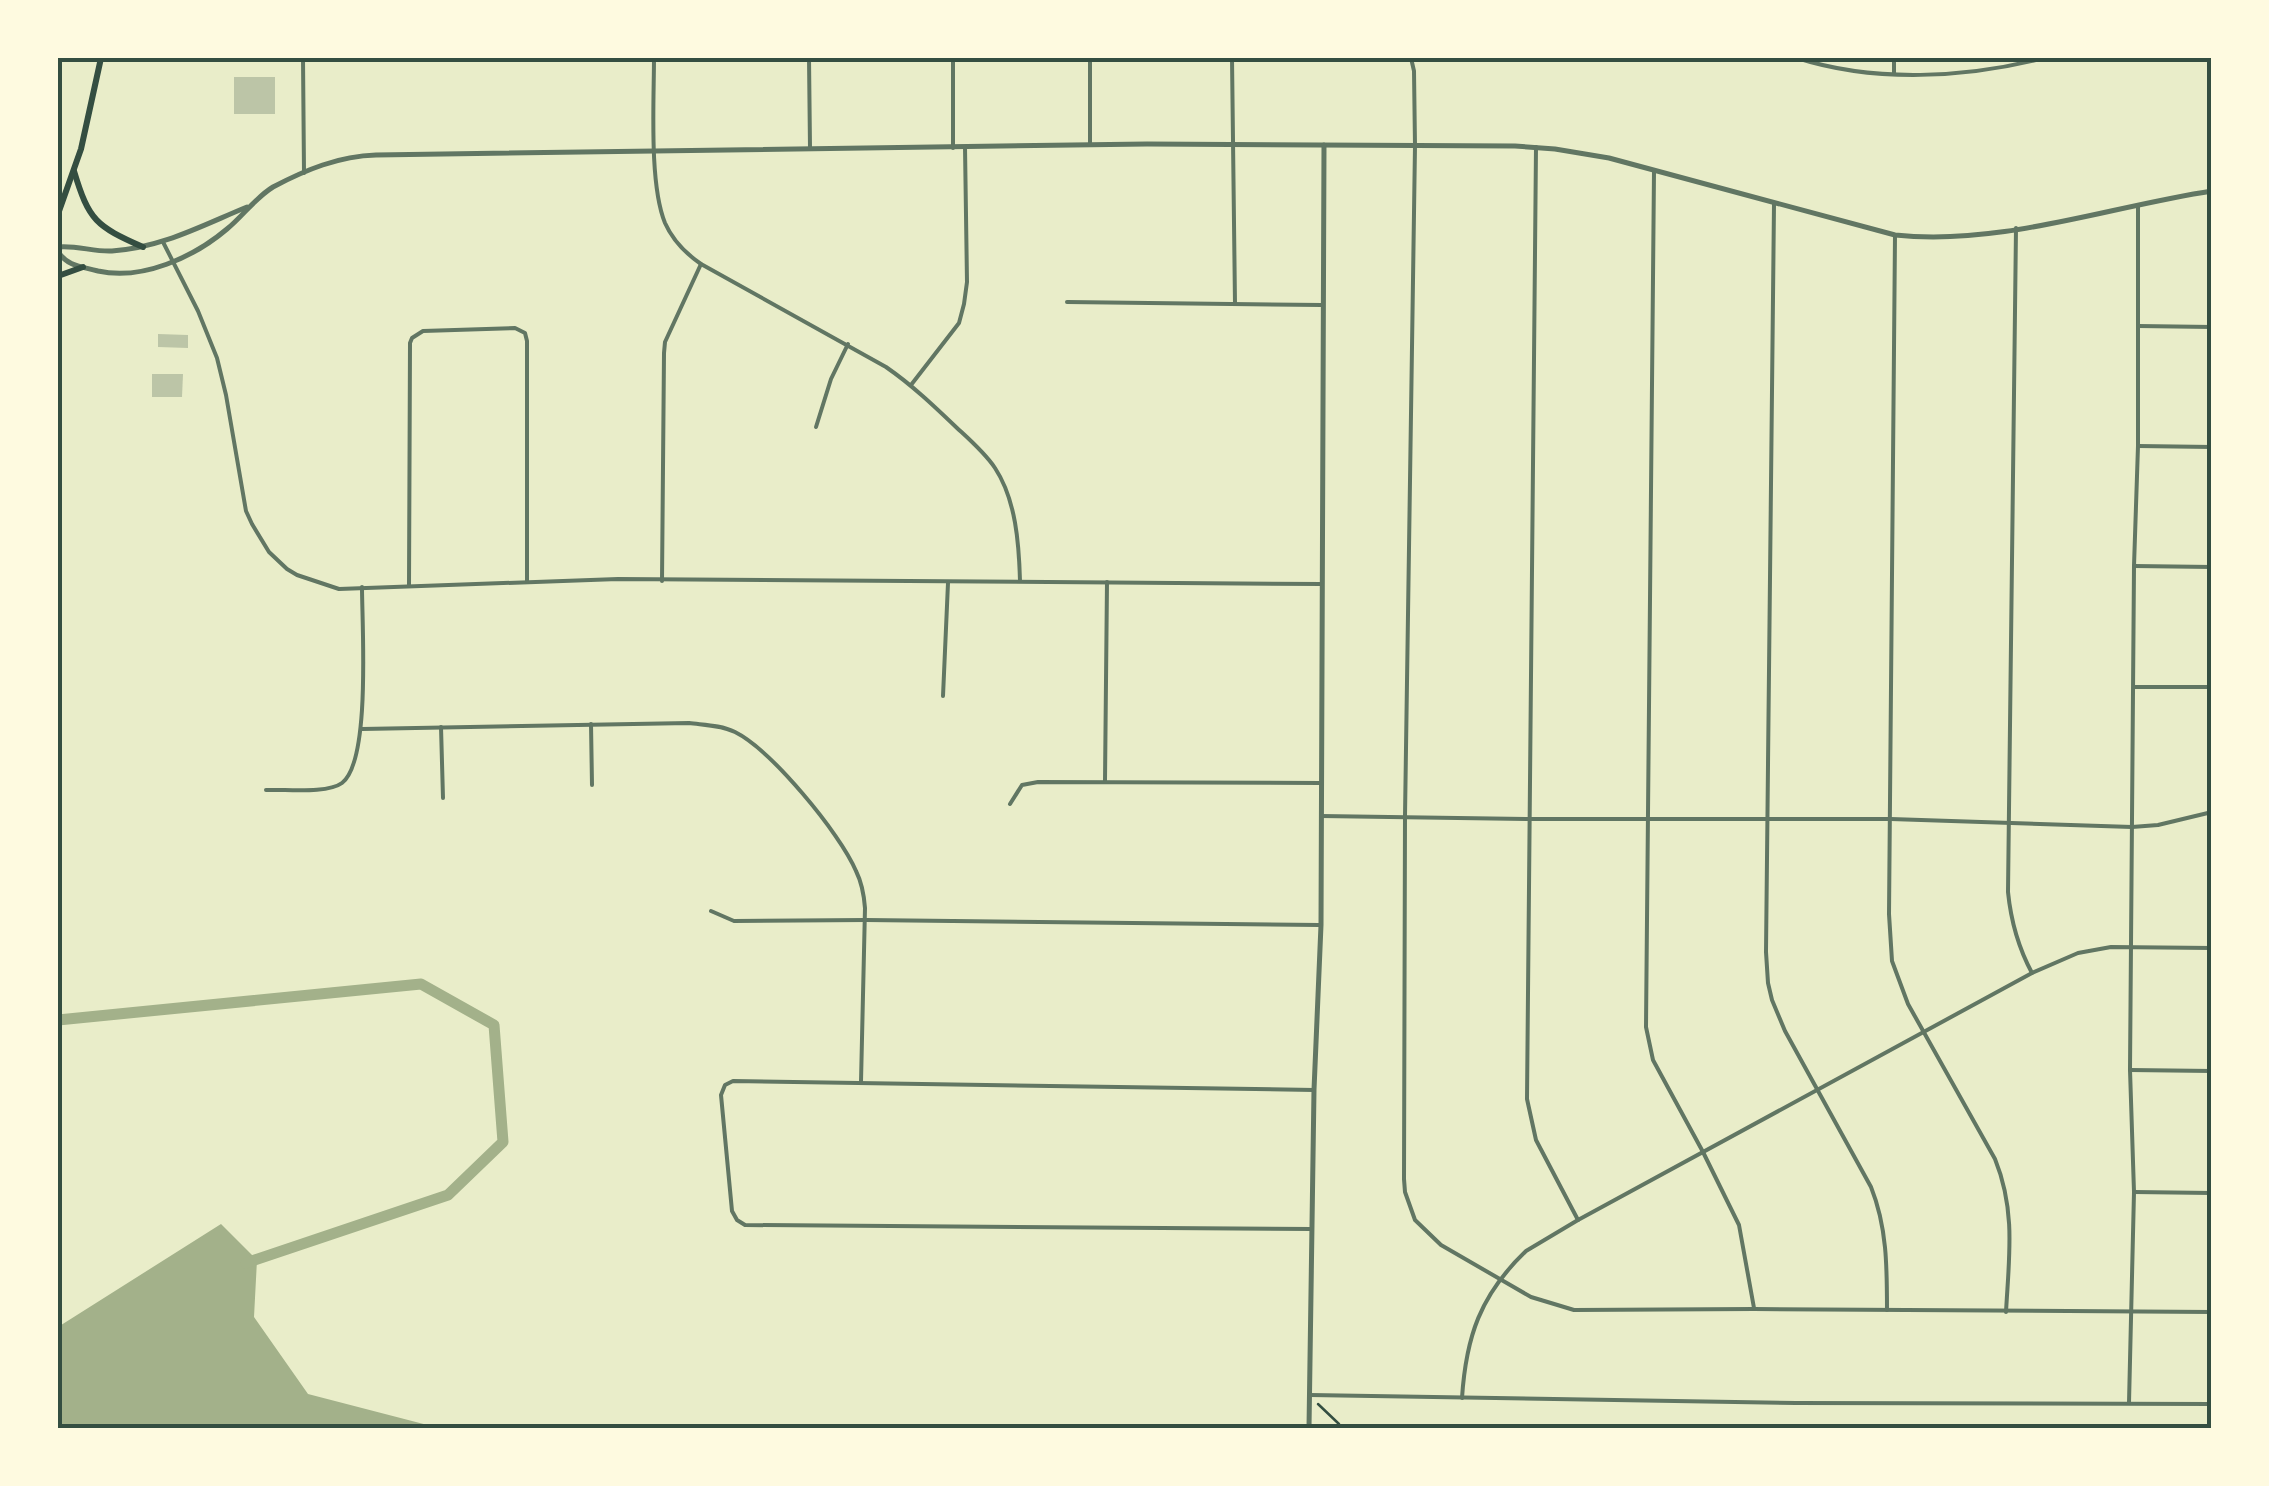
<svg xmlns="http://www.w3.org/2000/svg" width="2269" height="1486" viewBox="0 0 2269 1486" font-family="Poppins,sans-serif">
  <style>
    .water { fill: #a3b18a }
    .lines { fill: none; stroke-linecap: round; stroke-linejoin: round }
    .canal { stroke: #a3b18a; stroke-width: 11 }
    .building { fill: #bcc5a7 }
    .path { stroke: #344e41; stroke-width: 2.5 }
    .minor { stroke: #617663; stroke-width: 4 }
    .tertiary { stroke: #617663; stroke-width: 5 }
    .secondary { stroke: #344e41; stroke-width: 6 }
    .neatline { fill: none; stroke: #344e41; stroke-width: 4 }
  </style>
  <rect width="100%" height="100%" fill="#e9edc9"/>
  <path class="water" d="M221,1224l36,36 -3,57 54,77 131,34h-381v-101z"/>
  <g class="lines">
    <path class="canal" d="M58,1020l363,-36 73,41 9,117 -55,53 -202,68"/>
  </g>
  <g class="building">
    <rect x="234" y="77" width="41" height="37"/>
    <path d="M158,334l30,1v13l-30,-1z"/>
    <path d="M152,374h31l-1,23h-30z"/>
  </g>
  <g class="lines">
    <path class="path" d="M1318,1404l21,20 1,4"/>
    <g class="minor">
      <path d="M303,58l1,115"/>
      <path d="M654,58c0,43 -5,126 11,165 8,18 20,30 36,41l185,103c26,18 48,39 71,61 13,12 28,25 38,40 21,32 24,76 25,113"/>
      <path d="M809,58l1,90"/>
      <path d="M953,58v90"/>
      <path d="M1090,58v87"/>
      <path d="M1232,58l3,246"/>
      <path d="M1411,58l3,13 1,75 -10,670 -1,363 1,13 10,28 26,25 90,52 43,13 180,-1 458,3"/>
      <path d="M1797,58c78,25 169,20 247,0"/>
      <path d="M1894,73v-15"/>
      <path d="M1536,147l-9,952 9,41 42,80"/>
      <path d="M1654,171l-8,856 7,33 50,92 36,73 15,83"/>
      <path d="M1774,204l-8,748 2,31 4,17 13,31 86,156c16,40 16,80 16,123"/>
      <path d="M2016,228l-8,664c3,30 10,55 24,81"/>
      <path d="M1895,235l-6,679 3,47 16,43 87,155c21,52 14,98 11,153"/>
      <path d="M163,242l35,69 19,47 9,37 20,116 6,13 17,28 18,17 10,6 42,14 279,-10 704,5"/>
      <path d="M1067,302l255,3"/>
      <path d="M2138,326l74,1"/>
      <path d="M911,385l48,-62 5,-19 3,-22 -2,-135"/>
      <path d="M816,427l15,-48 17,-35"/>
      <path d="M2138,446l74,1"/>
      <path d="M2134,566l78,1"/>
      <path d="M662,581l2,-228 1,-11 36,-78"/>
      <path d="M409,586l1,-243 2,-5 11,-7 92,-3 10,5 2,8v241"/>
      <path d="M2134,687h78"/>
      <path d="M943,696l5,-113"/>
      <path d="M591,724l1,61"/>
      <path d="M441,727l2,71"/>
      <path d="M362,729l327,-6c15,2 32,2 46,9 36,18 105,101 121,139 6,12 8,24 9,37l-4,174"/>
      <path d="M1105,781l2,-199"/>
      <path d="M266,790c19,-1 61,4 76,-7 29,-22 20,-157 20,-196"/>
      <path d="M1010,804l12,-19 16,-3 282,1"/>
      <path d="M1321,816l208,3h362l241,8 26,-2 54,-13"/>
      <path d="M711,911l23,10 132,-1 453,5"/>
      <path d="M2130,1070l82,1"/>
      <path d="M2134,1192l78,1"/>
      <path d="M1312,1229l-567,-4 -8,-5 -5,-9 -11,-116 4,-10 8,-4 581,9"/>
      <path d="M1310,1395l486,8 416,1"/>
      <path d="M1462,1398c4,-61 18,-103 64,-147l52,-31 454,-247 46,-20 33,-6 101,1"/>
      <path d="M2129,1403l5,-211 -4,-122 4,-504 4,-120v-240"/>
    </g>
    <g class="tertiary">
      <path d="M58,247c18,-2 36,5 54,4 49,-3 91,-26 135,-44"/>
      <path d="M58,252c11,15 22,14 40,19 44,10 96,-14 129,-42 16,-13 28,-31 46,-42 32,-17 66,-31 103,-32l771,-11 368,2 40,3 54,9 286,77c107,11 212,-28 317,-44"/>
      <path d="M1309,1428l5,-338 7,-165 3,-780"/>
    </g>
    <g class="secondary">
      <path d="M74,171c15,50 22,55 69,76"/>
      <path d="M58,214l23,-65 20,-91"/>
      <path d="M58,276l25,-9"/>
    </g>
  </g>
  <rect width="2269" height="1486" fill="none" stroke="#fefae0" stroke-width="120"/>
  <rect x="60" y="60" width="2149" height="1366" class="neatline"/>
</svg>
